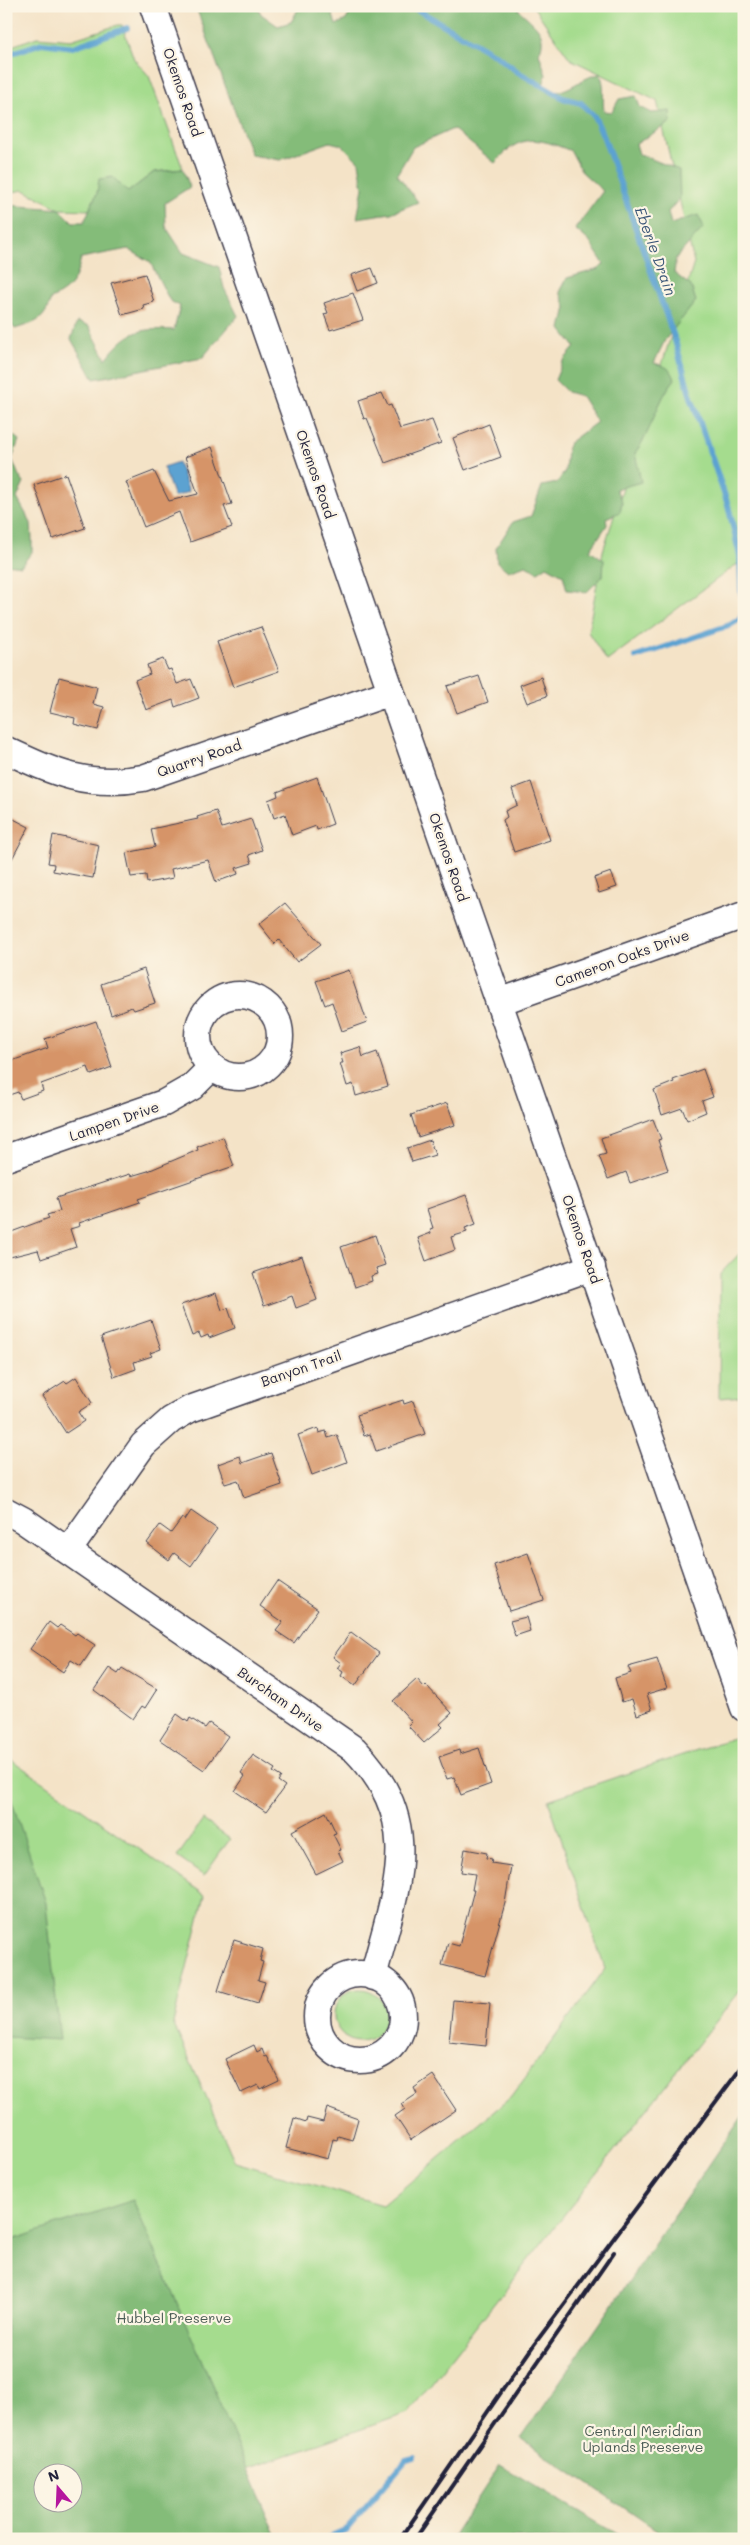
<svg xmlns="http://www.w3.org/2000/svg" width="750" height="2545" viewBox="0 0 750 2545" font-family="Mali,sans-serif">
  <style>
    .green { fill: #a5dc8e; stroke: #647f64; fill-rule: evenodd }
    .forest { fill: #84bc79; stroke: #536f5a; fill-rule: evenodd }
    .water { fill: #5ba2d1; stroke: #3e6286 }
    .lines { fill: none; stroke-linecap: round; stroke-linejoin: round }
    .stream { stroke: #5ba2d1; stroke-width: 6 }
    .building { fill: #d69468 }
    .minor-casing { stroke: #423f50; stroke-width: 29 }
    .minor { stroke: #fff; stroke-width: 26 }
    .rail { stroke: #22223b; stroke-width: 4 }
    .labels { text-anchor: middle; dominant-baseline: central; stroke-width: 4.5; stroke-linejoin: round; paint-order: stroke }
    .street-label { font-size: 14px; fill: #22223b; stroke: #fcf5e5 }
    .park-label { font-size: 14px; fill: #495a54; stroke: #fcf5e5 }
    .water-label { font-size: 15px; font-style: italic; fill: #395577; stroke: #fcf5e5 }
  </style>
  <rect width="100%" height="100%" fill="#fcf5e5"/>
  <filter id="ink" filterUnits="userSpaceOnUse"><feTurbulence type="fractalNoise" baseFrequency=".02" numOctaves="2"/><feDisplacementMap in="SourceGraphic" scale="10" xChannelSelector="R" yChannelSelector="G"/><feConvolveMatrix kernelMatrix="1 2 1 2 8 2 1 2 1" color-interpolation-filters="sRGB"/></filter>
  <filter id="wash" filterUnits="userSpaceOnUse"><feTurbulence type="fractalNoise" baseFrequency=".0096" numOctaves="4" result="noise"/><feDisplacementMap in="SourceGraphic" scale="20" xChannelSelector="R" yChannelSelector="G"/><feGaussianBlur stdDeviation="1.12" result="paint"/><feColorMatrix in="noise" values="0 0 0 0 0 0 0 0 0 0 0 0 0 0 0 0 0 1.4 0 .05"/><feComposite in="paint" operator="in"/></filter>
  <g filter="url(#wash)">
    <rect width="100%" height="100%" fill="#f4e3c7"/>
    <g class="green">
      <path d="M533,6h211v553l-137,102 -19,-29 15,-81 91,-288 -37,-162 -87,-42z"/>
      <path d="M118,25h4l12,34 15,17 34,93 -29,3 -26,20 -31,1 -8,17 -29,-1 -36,-19 -18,3v-145l31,-11 34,3z"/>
      <path d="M744,1249v147l-25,2 1,-124z"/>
      <path d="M739,1736l5,15v235l-336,427 -363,126h-39v-783l199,139 -32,128 62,139 148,43 128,-108 94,-128 -57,-169zM42,2472h30v30h-30z"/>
      <path d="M203,1820l27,19 -26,37 -27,-19z"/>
      <circle cx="360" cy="2015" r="26"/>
    </g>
    <g class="forest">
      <path d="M202,6h55l4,8 17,12 13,-4 9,-16h36l-4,6 4,13 10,-5 8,-14h24l4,4 16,2 6,-6h114l1,4c14,14 30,22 20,43l7,22 -3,10 4,7c22,2 33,-15 53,-18 6,12 2,24 4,37l8,1 7,-13 17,-3 4,11 12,6 18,-2 1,11 -35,22 3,10 40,16 1,28 -12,14 3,12 27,-9 6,12 -28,31 -2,15 17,13 5,15 -31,39 -11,23c11,3 17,5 21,16 -19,22 -22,51 -40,74l6,29 -25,7 6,13 -2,10 -14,6 1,7 -17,25 14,10 -1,16 -16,16 -20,-2 -4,-15 -16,-9 -9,6 -12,-7 -18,6 -11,-9 -1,-14 17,-26 18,-6 11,-30 15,-3 8,-12 2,-21 3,-8 27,-20 -16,-26 -14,-4 -12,-12 8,-19 12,-14 -14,-18 5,-22 -6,-15 7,-14 32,-9 5,-5 -15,-23 -14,-12 28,-38 -21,-19 -11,-21c-34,-14 -51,-18 -76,12l-42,-34 -40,18 -16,27 21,28 -27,11 -34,5 6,-30 -4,-26 -17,-17 -12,-3 -50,18 -29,-5 -54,-145z"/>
      <path d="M183,169l7,18 -25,16 1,24 17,26 36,14 5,21 14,28 -36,42 -108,21 -23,-40 6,-17 12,4 17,33c22,-28 32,-31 68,-29l6,-24 -10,-5 -20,-39 -22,-13 -47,9c-5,22 -9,31 -30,41 -7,23 -15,23 -36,30l-9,-10v-114l54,4 13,13h11l13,-29 2,-14 14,-2 15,15 26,-20z"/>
      <path d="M6,430l13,10 -7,19 7,17 5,7 -7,15 14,25 1,16v13l-11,14 -15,-2z"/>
      <path d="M6,1784l40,119 14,137 -54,-3z"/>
      <path d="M744,2114v425h-74l-149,-101z"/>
      <path d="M133,2200l145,339h-272v-297zM72,2472v30h-30v-30z"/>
      <path d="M500,2465l125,74h-174z"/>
    </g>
    <path class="water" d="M178,462l11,30 -15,5 -11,-30z"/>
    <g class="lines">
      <g class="stream">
        <path d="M411,6l86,50 21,16 45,26 18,5 13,13 9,19 71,202 15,54 39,114 12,51 1,36 3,10"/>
        <path d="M6,55l36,-12 31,4 54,-19"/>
        <path d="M636,657l94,-32 10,-6 4,-10"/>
        <path d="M327,2539l18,-8 61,-71 8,-2"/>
      </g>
    </g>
    <g id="blocks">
      <g class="building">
        <path d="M372,268l6,15 -21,8 -6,-16z"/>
        <path d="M145,274l9,28 -11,3 1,4 -22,6 -11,-32z"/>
        <path d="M353,293l10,27 -33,10 -6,-16 4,-1 -4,-10z"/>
        <path d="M382,393l6,13 3,-1 9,24 32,-9 9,23 -56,20 -18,-45 -3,1 -6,-18z"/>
        <path d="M489,424l12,33 -36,13 -12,-32z"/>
        <path d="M212,447l20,57 -8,2 8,21 -42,15 -11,-30 -35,15 -18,-45 28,-11 15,30 29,-7 -13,-37z"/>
        <path d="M66,474l19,54 -32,11 -19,-54z"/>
        <path d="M261,627l18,44 -46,16 -16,-45z"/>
        <path d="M163,659l5,11 3,-1 6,15 14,-5 8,19 -24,9 -2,-7 -27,10 -11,-30 15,-6 -3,-9z"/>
        <path d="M479,676l9,26 -31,11 -10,-27z"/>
        <path d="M59,677l38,10 -4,17 11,3 -6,23 -24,-6 1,-6 -25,-6z"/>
        <path d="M541,677l6,19 -20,7 -7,-18z"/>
        <path d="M317,777l16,47 -16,6 -1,-4 -24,9 -7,-21 -11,4 -6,-18 10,-4 -1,-4z"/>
        <path d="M531,782l19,58 -36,12 -11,-32 4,-3 -2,-6 12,-6 -5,-16z"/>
        <path d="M216,811l6,17 29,-9 11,31 -13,5 3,8 -16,5 2,6 -22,8 -8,-22 -37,9 2,9 -26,5 -1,-8 -15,2 -5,-24 29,-6 -4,-18 47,-10 -1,-2z"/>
        <path d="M6,815l23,12 -23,43z"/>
        <path d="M53,835l46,10 -6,33 -40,-7 1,-7 -6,-1z"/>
        <path d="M611,872l6,15 -18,6 -5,-15z"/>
        <path d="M285,903l36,41 -24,18 -18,-22 -4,4 -16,-20z"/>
        <path d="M144,969l11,34 -21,7 -2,-3 -21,8 -10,-31z"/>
        <path d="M349,970l18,52 -25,9 -10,-29 -7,3 -9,-24z"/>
        <path d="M96,1021l16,46 -21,8 -3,-8 -47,17 2,7 -22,8 -3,-7 -12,4v-33l42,-15 -3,-9z"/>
        <path d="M360,1047l3,10 14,-5 11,34 -32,10 -3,-12 -6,2 -7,-23h3l-3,-10z"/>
        <path d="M703,1069l10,28 -11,4 4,11 -19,8 -5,-12 -20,7 -8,-25 20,-8 -1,-2z"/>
        <path d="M447,1103l8,22 -37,12 -7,-22z"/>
        <path d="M653,1119l8,20 -3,1 10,30 -38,13 -4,-11 -18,7 -9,-23 7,-2 -5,-16z"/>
        <path d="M223,1137l11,29 -96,33 2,3 -61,21 1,3 -10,3 6,18 -35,12 -3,-9 -32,8v-24l43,-16 -2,-3 13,-4 -4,-13 74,-24 1,2 17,-5 50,-21 -1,-3z"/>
        <path d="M430,1140l5,15 -23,7 -5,-14z"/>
        <path d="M466,1195l10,29 -11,4 2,4 -16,5 4,13 -29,11 -8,-23 13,-5 -1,-4 3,-1 -6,-19z"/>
        <path d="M375,1235l10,30 -9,3 2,6 -7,2 1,5 -17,6 -14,-40z"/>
        <path d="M302,1256l15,44 -21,8 -4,-12 -28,10 -11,-33z"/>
        <path d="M216,1293l6,17 6,-2 7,20 -26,10 -1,-3 -7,3 -2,-5 -7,3 -11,-31z"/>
        <path d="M151,1320l10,29 -11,4 2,3 -18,6 2,7 -22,8 -13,-40z"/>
        <path d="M76,1377l16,26 -14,9 6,9 -18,12 -24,-37 23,-15 2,2z"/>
        <path d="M403,1400l1,4 9,-3 12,33 -49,17 -6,-17 -6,2 -7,-21z"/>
        <path d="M318,1428l1,5 7,-2 2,7 9,-3 10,27 -35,13 -14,-40z"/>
        <path d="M271,1453l11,32 -38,13 -6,-18 -13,4 -7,-20 22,-8 2,7z"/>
        <path d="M191,1511l26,18 -26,37 -17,-13 -5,7 -22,-17 13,-18 11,8 11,-15 3,2z"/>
        <path d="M528,1553l16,47 -35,11 -15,-46z"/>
        <path d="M277,1581l41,28 -24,34 -18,-12 7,-9 -23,-16z"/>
        <path d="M526,1617l4,14 -15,5 -5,-15z"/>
        <path d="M49,1622l8,6 3,-3 15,10 2,-2 18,12 -14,21 -10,-6 -8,12 -33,-23z"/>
        <path d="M351,1632l28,21 -24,33 -14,-10 2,-4 -6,-4 4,-5 -8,-6z"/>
        <path d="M657,1659l10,29 -20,6 5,16 -15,5 -5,-16 -10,3 -7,-24 16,-5 -3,-6z"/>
        <path d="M109,1668l9,6 4,-6 35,21 -12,19 -3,-2 -9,13 -39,-29z"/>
        <path d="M417,1679l7,8 2,-2 26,28 -12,11 3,3 -19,16 -16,-17 4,-4 -19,-21z"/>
        <path d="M177,1714l11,8 2,-4 15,10 4,-5 19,13 -24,34 -44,-30z"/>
        <path d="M479,1748l12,36 -30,11 -7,-18 -7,2 -8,-22 20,-7 1,4z"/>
        <path d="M253,1755l22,14 -2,3 8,5 -3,4 7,5 -19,26 -31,-21 10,-15 -4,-3z"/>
        <path d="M326,1812l10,21 -3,1 8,16 -3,1 5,10 -27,13 -24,-43z"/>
        <path d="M465,1849l22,4 -1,5 6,1 -1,4 20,3 -6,37 -20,73 -43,-11 6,-22 11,3 15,-56h-2l3,-16 -14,-2z"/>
        <path d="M234,1940l29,9 -3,12 3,1 -5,18 7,2 -7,21 -40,-12z"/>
        <path d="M453,2000l37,3 -4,43 -37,-4z"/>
        <path d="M254,2045l3,7 5,-3 3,8 2,-1 12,24 -19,9 -2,-4 -17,8 -16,-34z"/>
        <path d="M433,2075l23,35 -45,30 -16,-24 10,-7 -3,-5 15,-10 -3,-6z"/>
        <path d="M327,2108l31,11 -6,21 -14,-4 -1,4 -4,-1 -5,20 -42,-11 8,-30 12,4 1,-4 16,4z"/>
      </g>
    </g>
  </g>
  <g filter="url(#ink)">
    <use href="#blocks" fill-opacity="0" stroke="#423f50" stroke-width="1"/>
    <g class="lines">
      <defs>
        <g id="minor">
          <path d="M153,6l591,1702"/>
          <path d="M6,750c49,23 82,38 137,28l248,-86"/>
          <circle cx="239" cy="1036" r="41"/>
          <path d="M499,1002l245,-87"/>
          <path d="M6,1158l158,-55 28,-16 20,-20"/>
          <path d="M6,1511l17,9 332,230c72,74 40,140 18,227"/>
          <path d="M68,1551l75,-106 28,-25 19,-11 402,-142"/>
          <circle cx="360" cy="2017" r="43"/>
        </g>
      </defs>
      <use href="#minor" class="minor-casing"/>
      <use href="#minor" class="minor"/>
      <g class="rail">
        <path d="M400,2539l133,-193 211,-282"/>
        <path d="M415,2539l199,-287"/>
      </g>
    </g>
  </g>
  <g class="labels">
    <g class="street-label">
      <text transform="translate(183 92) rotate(71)">Okemos Road</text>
      <text transform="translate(316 474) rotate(71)">Okemos Road</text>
      <text transform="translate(199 758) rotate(-19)">Quarry Road</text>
      <text transform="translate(449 857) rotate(71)">Okemos Road</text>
      <text transform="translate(622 958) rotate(-20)">Cameron Oaks Drive</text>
      <text transform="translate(114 1121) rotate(-19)">Lampen Drive</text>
      <text transform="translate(582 1239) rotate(71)">Okemos Road</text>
      <text transform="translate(301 1368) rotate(-19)">Banyon Trail</text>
      <text transform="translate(281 1699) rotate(35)">Burcham Drive</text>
    </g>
    <g class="park-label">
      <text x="174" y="2317">Hubbel Preserve</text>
      <text x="643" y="2430">Central Meridian<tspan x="643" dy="16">Uplands Preserve</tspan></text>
    </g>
    <g class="water-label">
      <text transform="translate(656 251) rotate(70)">Eberle Drain</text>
    </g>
  </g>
  <rect width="750" height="2545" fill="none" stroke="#fcf5e5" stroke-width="25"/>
  <g transform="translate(58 2488) rotate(341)"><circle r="24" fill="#fcf5e5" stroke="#a5a1a1"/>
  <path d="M0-4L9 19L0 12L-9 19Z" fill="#b5179e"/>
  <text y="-8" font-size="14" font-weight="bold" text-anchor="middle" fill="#22223b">N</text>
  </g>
</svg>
